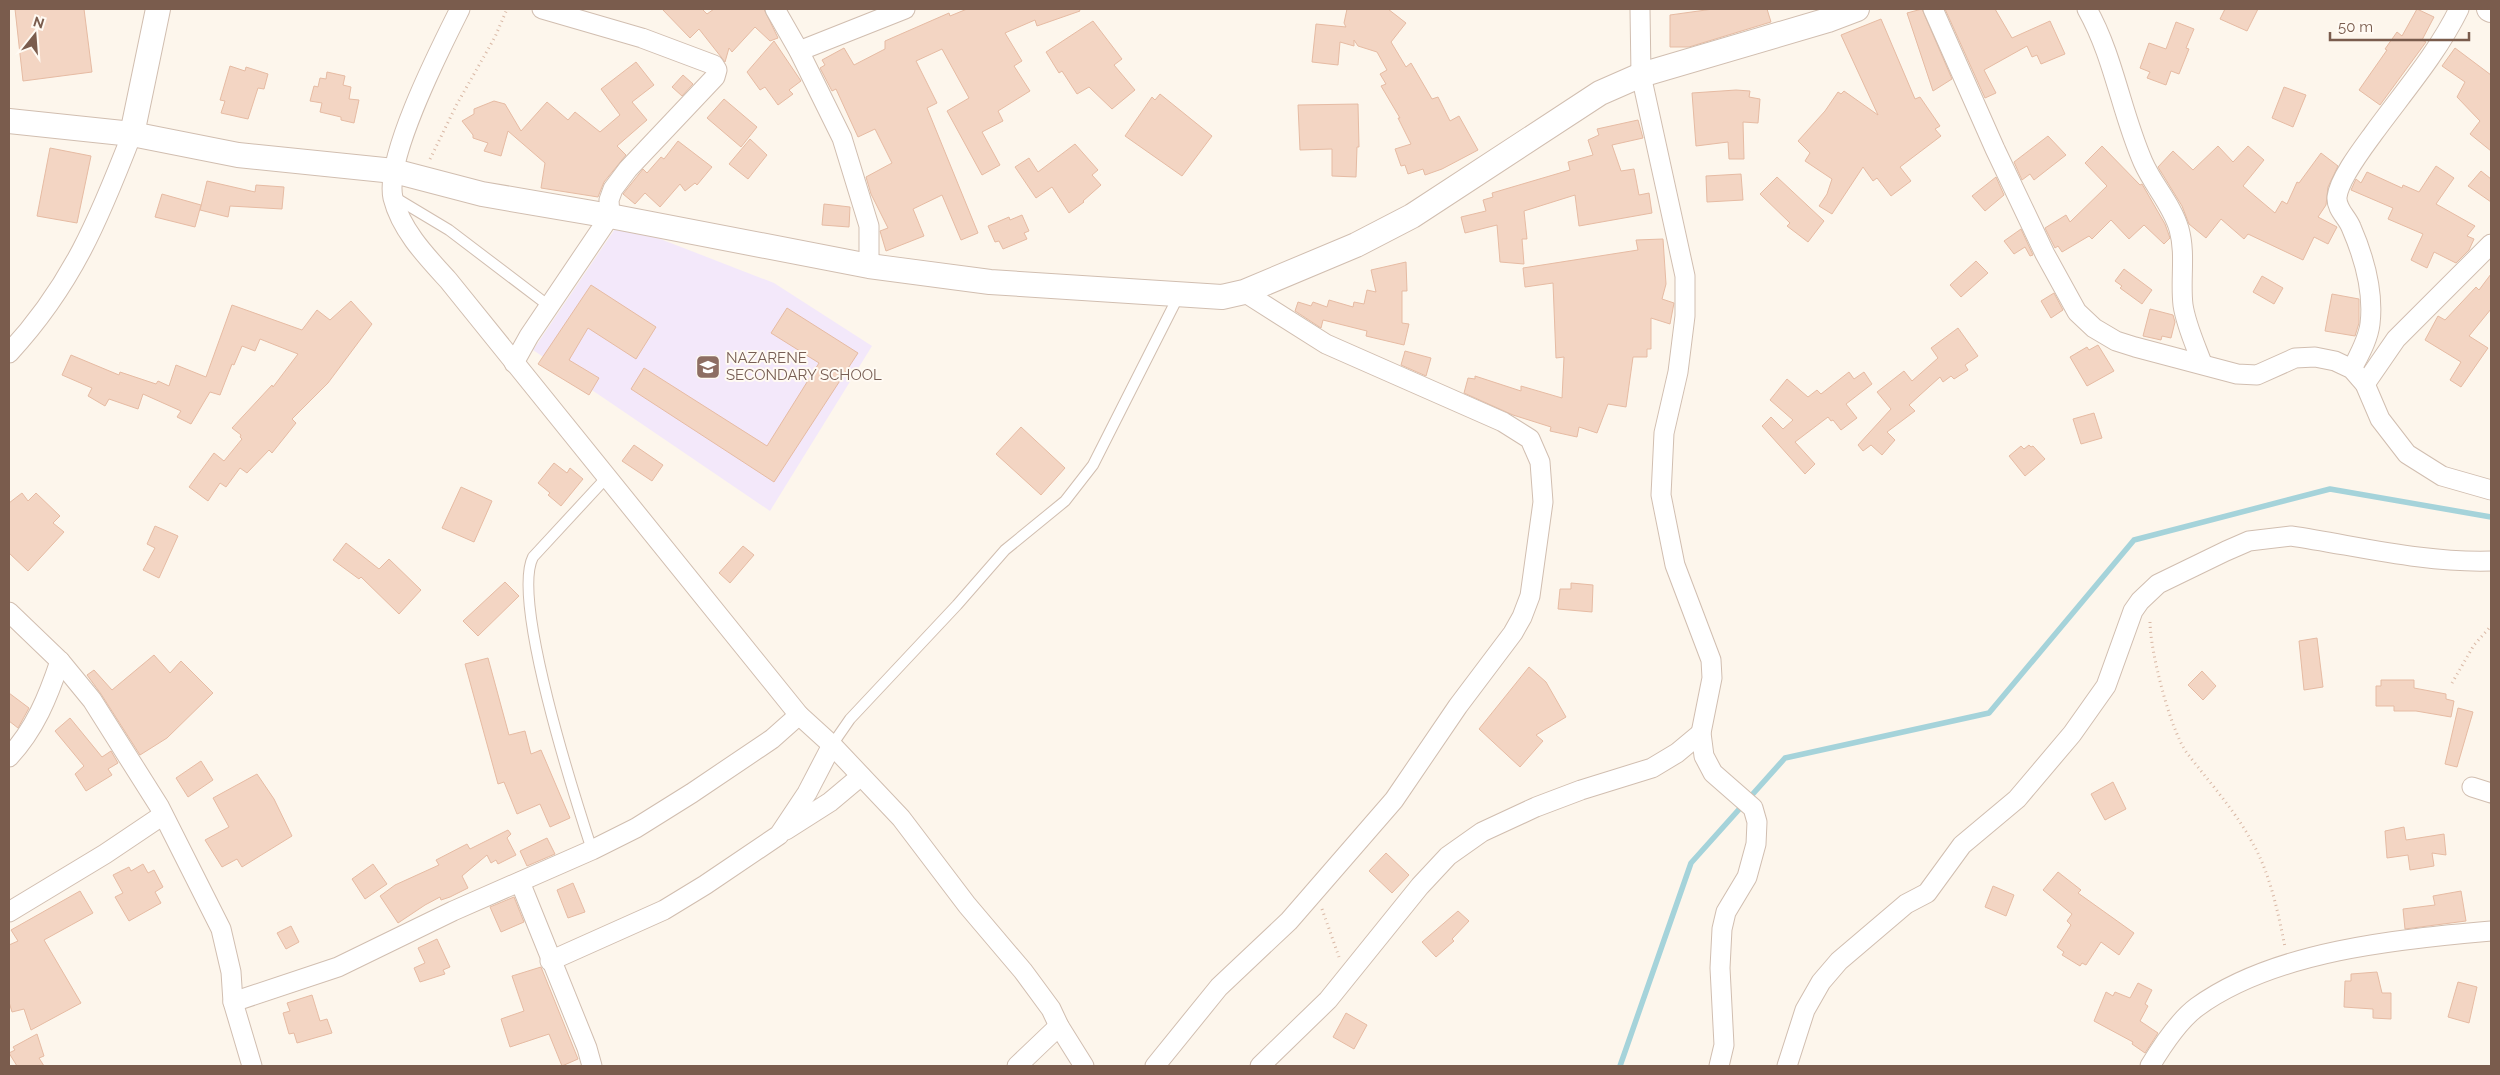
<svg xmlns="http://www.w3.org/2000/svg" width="2500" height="1075" viewBox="0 0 2500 1075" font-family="Raleway,sans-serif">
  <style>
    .education { fill: #f3e8fa }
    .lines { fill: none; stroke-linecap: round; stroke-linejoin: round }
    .stream { stroke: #a5d3da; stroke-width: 5.5 }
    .building { fill: #f3d5c3; stroke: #e6bba3 }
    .service-casing { stroke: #d1beb0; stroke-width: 12 }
    .minor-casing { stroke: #d1beb0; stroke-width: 21 }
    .tertiary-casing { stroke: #d1beb0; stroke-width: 26 }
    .path { stroke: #d9b8a5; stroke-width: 3; stroke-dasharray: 1 4; stroke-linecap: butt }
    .service { stroke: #fff; stroke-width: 10 }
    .minor { stroke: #fff; stroke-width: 19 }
    .tertiary { stroke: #fff; stroke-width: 24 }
    .labels { text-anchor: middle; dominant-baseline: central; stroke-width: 4; stroke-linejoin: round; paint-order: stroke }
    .education-label { font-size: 15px; fill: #785e54; stroke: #fffaf3; text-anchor: start }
  </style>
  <rect width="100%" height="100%" fill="#fdf6ec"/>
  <path class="education" d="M619,223l155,60 98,63 -102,165 -237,-161z"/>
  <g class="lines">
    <path class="stream" d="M1620,1066l71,-203 94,-105 204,-45 145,-173 196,-51 161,28"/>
  </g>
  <g class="building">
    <path d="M15,9h69l8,63 -69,9z"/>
    <path d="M662,9h40l5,5 7,-5h50l14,29 -8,3 -15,-14 -23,25 -3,-4 -4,14 -26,-33 -9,9z"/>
    <path d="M967,9h112l1,2 -43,15 -2,-6 -30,13 17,28 -8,5 16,25 -32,20 5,10 -21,11 18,33 -18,10 -35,-64 22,-13 -27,-49 -26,12 21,42 -10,5 51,125 -17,7 -19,-45 -29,14 11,27 -38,15 -6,-20 8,-3 -17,-34 -5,-17 26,-14 -17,-34 -17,8 -22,-48 -4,2 -12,-23 5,-3 -3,-5 22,-12 10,17 31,-16v-8l64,-28 1,3z"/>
    <path d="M1347,9h41l18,14 -15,19 15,25 5,-4 21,36 6,-2 12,24 9,-5 19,34 -36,19 -17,6 -2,-6 -15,5 -3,-9 -4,1 -6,-17 16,-5 -13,-26h2l-19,-32 5,-2 -6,-10 7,-4 -10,-18 -19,-6 -4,-6v6l-14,-4 -2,23 -26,-3 4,-38 30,3 -2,-4z"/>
    <path d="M1713,9h54l4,13 -82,25h-19v-32z"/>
    <path d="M1922,9l30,70 -19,12 -26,-78z"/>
    <path d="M1945,9h50l17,29 38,-17 15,33 -24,10 -4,-9 -5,2 -5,-11 -43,24 12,23 -11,5z"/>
    <path d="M2225,9h33l-11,22 -27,-12z"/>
    <path d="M2417,9l17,8 -12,23 4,2 -46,63 -21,-15 28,-40 -2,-1 12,-17 5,4z"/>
    <path d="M1881,19l34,80 5,-2 20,29 -5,3 6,7 -41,31 11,14 -20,15 -14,-18 -4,3 -10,-14 -31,47 -13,-8 8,-12 5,-15 -27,-18 5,-8 -12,-12 27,-30 13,-19 3,2 3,-3 34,24 -37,-80z"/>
    <path d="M1093,21l29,38 -8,6 21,25 -23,19 -23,-22 -12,7 -15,-23 -3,2 -13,-21z"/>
    <path d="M2176,22l18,7 -8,19 3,1 -10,25 -8,-3 -5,14 -19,-7 3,-6 -10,-4 9,-25 17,6z"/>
    <path d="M774,41l27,40 -12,9 4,4 -15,11 -13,-18 -5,3 -13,-18z"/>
    <path d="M2455,48l36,27v76l-21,-17 10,-13 -23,-24 8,-15 -23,-16z"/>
    <path d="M636,62l18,23 -22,17 15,18 -30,26 9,9 -22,27 -6,15 -57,-9 4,-25 -37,-32 -7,25 -17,-5 4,-8 -15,-5v-3l-11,-14 12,-7v-5l20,-8 11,3 16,27 26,-29 21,18 7,-8 25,20 20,-17 -19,-26z"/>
    <path d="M230,66l15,5 1,-4 22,7 -4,15 -6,-1 -10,31 -27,-6 4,-12 -5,-1z"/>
    <path d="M327,72l18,4 -2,9 8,2 -2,12 10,1 -5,23 -13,-3v-3l-21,-5 2,-9 -12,-2 4,-15 4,1 2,-9 6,1z"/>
    <path d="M683,75l10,9 -11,12 -10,-9z"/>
    <path d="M2284,87l22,8 -13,32 -21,-9z"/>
    <path d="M1736,90l14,1 -1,6 11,2 -2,24 -15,-1 1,37h-15l-1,-17 -32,4 -4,-53z"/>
    <path d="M1160,94l52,42 -30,40 -57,-40 27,-39 3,3z"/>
    <path d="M724,99l33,28 -16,20 -34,-29z"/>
    <path d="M1358,104l1,43h-2l-1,30 -24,-1v-27l-32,1 -2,-45z"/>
    <path d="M1638,120l5,18 -31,7 9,26 13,-2 5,26 10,-2 3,20 -73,13 -4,-31 -51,16 3,28h-5l2,25 -24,-2 -3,-37 -32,8 -4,-16 25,-6 -3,-11 10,-3 -1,-4 78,-23 -2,-8 25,-7 -5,-15 11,-5 -2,-6z"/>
    <path d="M2048,136l18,19 -32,25 -4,-6 -8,6 -8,-18z"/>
    <path d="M750,139l17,16 -19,24 -19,-15z"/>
    <path d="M678,141l34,26 -15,18 -2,-2 -10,8 -5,-7 -20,23 -15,-14 -10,11 -12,-10 20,-25 4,4 14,-16 3,2z"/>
    <path d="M1075,144l23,26 -6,5 9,10 -18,16 1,1 -15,11 -17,-26 -16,11 -21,-31 14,-9 9,14z"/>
    <path d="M2102,146l38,39 2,-1 23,40 5,14 -6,6 -20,-19 -15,14 -18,-19 -19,19 -3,-3 -27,16 -4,-6 -3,2 -10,-20 21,-13 4,7 37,-36 -22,-23z"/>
    <path d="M2218,146l15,16 15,-16 16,14 -21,26 32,27 7,-12 5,3 10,-22 2,1 22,-30 17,13 -10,21 -2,18 -8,12 19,10 -9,17 -14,-7 -11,23 -55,-26 -4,5 -23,-20 -15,19 -17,-14 -7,-18 -24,-39 15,-16 20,19z"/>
    <path d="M50,148l41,8 -14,67 -40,-7z"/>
    <path d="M2436,166l18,12 -18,26 39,22 -8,10 7,3 -5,11 -13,13 -22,-11 -7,16 -16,-8 12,-26 -35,-15 5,-11 -42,-18 5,-11 5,4 6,-11 35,16 1,-3 16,7z"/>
    <path d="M2481,171l10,8v23l-23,-16z"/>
    <path d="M1741,174l2,26 -36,2 -1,-26z"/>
    <path d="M1777,177l47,44 -16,21 -21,-16 3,-3 -30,-29z"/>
    <path d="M1996,177l8,18 -19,16 -13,-15z"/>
    <path d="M207,181l48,11 1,-7 28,2 -2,22 -52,-3 -2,11 -28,-7z"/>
    <path d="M162,194l39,11 -6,22 -40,-10z"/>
    <path d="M824,204l26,3 -1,20 -27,-2z"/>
    <path d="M1022,215l7,16 -5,2 3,6 -24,10 -4,-8 -4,1 -7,-16 21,-9 1,3z"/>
    <path d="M2021,229l12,26 -3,1 -5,-9 -11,7 -10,-13z"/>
    <path d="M1663,239l3,45 -4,15 12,4 -4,21 -19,-6v31h-4v8h-14l-7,50 -18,-3 -11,29 -18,-6 -2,10 -27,-6 1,-4 -38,-12 -49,-22 4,-15 7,1v-3l46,15v-5l41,12 2,-41 -8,1 -3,-75 -28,4 -2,-19 115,-18 -2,-10z"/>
    <path d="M1976,261l12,12 -27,24 -11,-12z"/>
    <path d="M1406,262l1,29h-5v32l7,1 -5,21 -38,-9 1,-5 -44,-11 -2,8 -26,-17 3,-9 13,4 2,-4 14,5 2,-7 24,7 1,-5 10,2 3,-14 9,2 -5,-22z"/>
    <path d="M2124,269l28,21 -10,14 -22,-16 2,-2 -7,-5z"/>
    <path d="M2491,274v35l-22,27 19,12 -27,39 -11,-7 11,-18 -36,-22 13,-24 7,4 31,-33 3,3z"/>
    <path d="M2262,276l21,12 -9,16 -21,-12z"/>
    <path d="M591,285l65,42 -20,32 -48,-31 -19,32 30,18 -10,17 -51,-31z"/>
    <path d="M2054,293l9,17 -12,8 -10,-17z"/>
    <path d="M2332,294l27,5v24l-4,13 -30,-5z"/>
    <path d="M351,301l21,23 -44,59 -36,36 4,4 -24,30 -3,-3 -22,23 -7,-5 -14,19 -6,-4 -12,18 -19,-14 25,-34 10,8 18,-22 -2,-2 1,-2 -9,-7 40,-43 1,2 25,-33 -38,-15 -5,12 -13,-5 -8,19 -2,-1 -12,31 -10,-3 -19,32 -14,-7 4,-6 -38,-17 -5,15 -29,-10 -4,7 -17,-10 4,-8 -30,-13 9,-20 48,20 1,-3 36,12 2,-3 11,5 7,-21 30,12 26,-72 70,25 15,-20 13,10z"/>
    <path d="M787,308l71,45 -84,129 -143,-93 13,-21 123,78 52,-83 -48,-30z"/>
    <path d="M2150,309l23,6 2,7 -4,16 -9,-2 -1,4 -18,-4z"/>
    <path d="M1958,328l20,28 -13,9 3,5 -14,9 -3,-3 -8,6 -3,-5 -31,28 6,6 -28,21 8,8 -13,15 -11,-10 -8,6 -5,-6 33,-36 -14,-17 27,-21 8,10 26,-23 -7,-10z"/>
    <path d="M2098,345l16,26 -27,15 -17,-29 17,-10 2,3z"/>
    <path d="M1405,351l26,7 -5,18 -25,-11z"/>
    <path d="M1849,372l5,7 10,-7 8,12 -26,20 11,14 -16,12 -8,-10 -2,1 -3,-4 -33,25 20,22 -10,10 -43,-48 9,-9 12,12 10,-9 -23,-20 17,-21 21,18 9,-7 4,4z"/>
    <path d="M2094,413l8,25 -21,6 -8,-25z"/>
    <path d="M1021,427l44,41 -24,27 -45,-41z"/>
    <path d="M634,445l29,20 -11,16 -30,-20z"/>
    <path d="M2029,445l2,2 2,-1 12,13 -20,17 -16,-20 12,-10 3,3z"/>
    <path d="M554,463l13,10 3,-5 13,11 -22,27 -13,-11 2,-2 -12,-10z"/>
    <path d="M461,487l31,14 -18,41 -32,-14z"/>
    <path d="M22,493l6,8 8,-8 24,23 -7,7 11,9 -36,39 -19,-18v-50z"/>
    <path d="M155,526l23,10 -19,42 -16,-8 12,-22 -8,-4z"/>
    <path d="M346,543l33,26 10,-10 32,31 -22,24 -38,-37 -2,2 -26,-19z"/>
    <path d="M743,546l11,9 -24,28 -11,-10z"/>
    <path d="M505,582l14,14 -41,40 -15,-15z"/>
    <path d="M1571,583l22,2 -1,27 -34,-3 2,-20h11z"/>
    <path d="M2317,638l6,49 -19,3 -5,-49z"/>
    <path d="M154,655l16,18 11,-12 32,32 -46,45 -27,17 -39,-61 -14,-19 7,-5 18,20z"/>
    <path d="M488,658l21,77 16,-4 6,23 10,-4 29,68 -20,9 -10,-23 -23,10 -13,-32 -6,2 -33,-120z"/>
    <path d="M1529,667l17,15 20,35 -30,18 7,6 -23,26 -41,-38z"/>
    <path d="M2202,671l14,15 -13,14 -15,-15z"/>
    <path d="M2381,680h33v8l32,6v5l8,2 -3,16 -35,-6h-22v-5h-18v-20h5z"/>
    <path d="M9,693l20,15 -11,20 -9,-7z"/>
    <path d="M2458,708l15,4 -16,55 -12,-3z"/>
    <path d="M70,718l32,39 9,-6 7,12 -10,6 4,6 -26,16 -11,-17 9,-8 -29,-35z"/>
    <path d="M201,761l12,19 -25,17 -12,-19z"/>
    <path d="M257,774l17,25 18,37 -50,31 -5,-8 -15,8 -17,-27 24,-13 -16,-29z"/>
    <path d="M2113,782l13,27 -21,11 -14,-26z"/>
    <path d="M2404,827l2,13 38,-6 2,21 -14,-2 2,13 -24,4 -2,-15 -21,3 -2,-27z"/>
    <path d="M508,830l3,4 -4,4 9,17 -18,9 -2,-4 -5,3 -4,-8 -25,21 6,12 -18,9 -9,3 -1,-3 -15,8 -27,18 -18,-27 15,-11 44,-20 -3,-5 31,-16 3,5z"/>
    <path d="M547,838l8,16 -28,12 -7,-15z"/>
    <path d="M1386,853l23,22 -17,18 -23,-22z"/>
    <path d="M143,864l5,9 6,-3 9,17 -8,5 6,11 -32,18 -14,-24 8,-4 -10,-18 16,-8 2,4z"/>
    <path d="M373,864l14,20 -22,15 -13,-20z"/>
    <path d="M2058,872l23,18 -3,3 56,40 -15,22 -18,-13 -15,23 -4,-2 -2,3 -18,-11 2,-3 -7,-5 14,-22 -4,-4 5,-7 -29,-24z"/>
    <path d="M573,883l12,29 -17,6 -11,-28z"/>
    <path d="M1993,886l21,9 -8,21 -21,-9z"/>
    <path d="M80,891l13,22 -49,27 37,63 -50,27 -7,-21 -12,3 -3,-10v-57l9,-4 -7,-11z"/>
    <path d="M2461,891l5,30 -61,8 -2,-20 32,-4 -2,-9z"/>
    <path d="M514,897l10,25 -23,10 -11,-25z"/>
    <path d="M1458,911l11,10 -17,18 2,2 -18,16 -14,-15z"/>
    <path d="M291,926l8,16 -13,7 -9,-16z"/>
    <path d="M437,939l13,28 -7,3 2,4 -25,8 -6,-14 11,-5 -7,-15z"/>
    <path d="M541,967l37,92 -16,7 -13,-32 -39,13 -9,-28 23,-8 -12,-35z"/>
    <path d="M2377,972l5,21h9v26l-18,-1v-9l-29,-2 1,-26h6v-7z"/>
    <path d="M2458,982l19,5 -8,36 -21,-6z"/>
    <path d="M2138,983l14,7 -7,14 3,2 -8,15 18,12 -13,20 -13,-9 1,-2 -39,-21 12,-29 7,4 2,-4 15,6z"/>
    <path d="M312,995l8,26 7,-2 5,14 -35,10 -3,-10 -5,1 -6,-21 7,-2 -3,-8z"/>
    <path d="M1346,1013l21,12 -13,24 -21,-12z"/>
    <path d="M37,1034l7,22 -5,2 5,8h-27l-8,-13 6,-3 -2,-3z"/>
  </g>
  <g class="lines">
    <defs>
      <g id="service">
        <path d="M394,197l55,33 100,76"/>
        <path d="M832,745l18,-26 107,-114 48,-55 60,-49 28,-36 86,-170"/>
        <path d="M592,850c-17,-52 -81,-250 -59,-293l74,-80"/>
      </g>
      <g id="minor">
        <path d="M460,9c-19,38 -76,149 -67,189 8,32 33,58 55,82l351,435 33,30 69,73 66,87 56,66 28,38 8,17 25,40"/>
        <path d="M775,9l24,42 43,87 27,88v40"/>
        <path d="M1640,9l1,66 44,201v40l-7,56 -14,61 -3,62 14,70 36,95 1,18 -11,55 3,23 9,17 40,35 4,14 -1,22 -9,33 -21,35 -4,17 -2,39 4,77 -5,21"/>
        <path d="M1933,9l62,140 50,105 32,58 17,16 22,13 19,6 102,27 20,1 38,-17 20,-1 20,4 17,8 13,15 15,35 27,35 35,22 49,14"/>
        <path d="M2087,9c27,48 34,103 56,153 10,23 29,43 36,67 7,25 1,51 4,76 3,20 12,39 19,58"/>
        <path d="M799,51l106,-42"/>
        <path d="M9,353c63,-68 90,-134 123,-219"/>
        <path d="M514,363l15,-27 81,-120 -1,-16 4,-11 15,-20 87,-92 2,-7 -3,-5 -72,-27 -100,-29"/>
        <path d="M2352,369c7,-14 16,-29 18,-45 4,-33 -6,-67 -19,-97 -4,-10 -15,-18 -14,-30 2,-18 25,-48 36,-63 29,-40 64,-80 86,-125"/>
        <path d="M2365,384l31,-45 95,-95"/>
        <path d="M9,612l51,49 32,39 67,106 62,123 10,43 2,30 19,64"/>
        <path d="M9,757c26,-28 39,-60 51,-96"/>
        <path d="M2472,787l19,6"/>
        <path d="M786,830l44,-28 31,-26"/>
        <path d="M520,882l67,166 5,18"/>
        <path d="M9,912l96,-58 58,-39"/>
        <path d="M550,961l114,-51 41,-25 74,-50 28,-42 25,-48"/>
        <path d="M233,1002l105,-35 115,-56 139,-61 44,-22 56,-35 80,-54 27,-24"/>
        <path d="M1017,1066l42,-40"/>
        <path d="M1155,1066l64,-79 70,-66 105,-121 64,-94 55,-73 9,-16 8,-21 13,-94 -3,-40 -10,-23 -27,-17 -177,-78 -82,-52"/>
        <path d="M1260,1066l68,-66 92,-114 28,-30 34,-24 54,-25 45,-17 71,-22 25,-15 24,-20"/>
        <path d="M1787,1066l18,-56 16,-28 18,-21 67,-57 21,-11 35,-48 55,-46 55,-65 34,-48 27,-75 7,-10 18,-17 68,-33 23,-10 42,-5c67,10 132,27 200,25"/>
        <path d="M2150,1066c12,-20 28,-45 47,-59 77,-56 201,-68 294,-76"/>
      </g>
      <g id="tertiary">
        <path d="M2489,9l2,1"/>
        <path d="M9,121l123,13 106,21 156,16 88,23 128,22 259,50 121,16 232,15 22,-5 112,-47 56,-29 188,-123 41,-18 187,-55 29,-11"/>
        <path d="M132,134l26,-125"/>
      </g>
    </defs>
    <use href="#service" class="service-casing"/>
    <use href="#minor" class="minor-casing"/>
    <use href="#tertiary" class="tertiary-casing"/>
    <g class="path">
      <path d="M430,159l27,-55 38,-67 12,-28"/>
      <path d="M2150,622c0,28 20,108 37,131 22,29 47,56 65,89 18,31 26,70 33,105"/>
      <path d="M2452,683l22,-38 17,-19"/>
      <path d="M1322,909l17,48"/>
    </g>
    <use href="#service" class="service"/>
    <use href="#minor" class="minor"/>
    <use href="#tertiary" class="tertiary"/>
  </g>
  <defs>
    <symbol id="school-square" viewBox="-11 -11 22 22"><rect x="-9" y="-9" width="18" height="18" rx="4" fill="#8d6e63" stroke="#fffaf3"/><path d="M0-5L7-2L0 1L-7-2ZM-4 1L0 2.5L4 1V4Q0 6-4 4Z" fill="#fff"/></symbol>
  </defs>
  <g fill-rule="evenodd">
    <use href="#school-square" x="694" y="353" width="28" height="28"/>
  </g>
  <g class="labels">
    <g class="education-label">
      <text x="726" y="358">NAZARENE<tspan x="726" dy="17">SECONDARY SCHOOL</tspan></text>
    </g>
  </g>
  <rect width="2500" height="1075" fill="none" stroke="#7a5c4d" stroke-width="20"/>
  <g transform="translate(35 35) rotate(17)" stroke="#fffaf3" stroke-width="4" paint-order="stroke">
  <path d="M0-4L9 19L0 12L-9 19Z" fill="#7a5c4d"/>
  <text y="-8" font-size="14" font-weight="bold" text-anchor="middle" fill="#7a5c4d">N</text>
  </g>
  <path d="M2330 32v8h139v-8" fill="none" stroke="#7a5c4d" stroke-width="2.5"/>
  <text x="2338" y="32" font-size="15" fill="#7a5c4d" stroke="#fffaf3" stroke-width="4" paint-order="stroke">50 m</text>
</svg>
